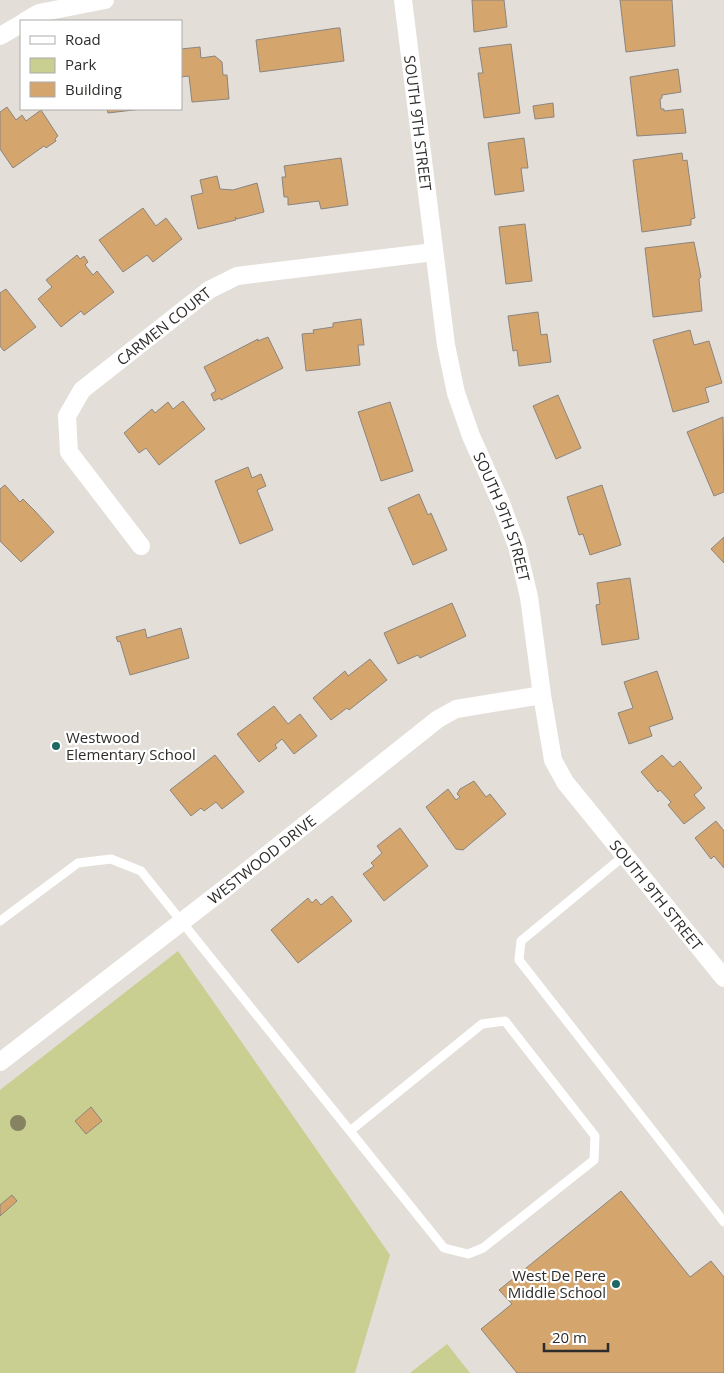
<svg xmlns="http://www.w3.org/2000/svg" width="724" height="1373" viewBox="0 0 724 1373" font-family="'Open Sans',sans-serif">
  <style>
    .green { fill: #c9ce91 }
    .building { fill: #d5a56e; stroke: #8a857f }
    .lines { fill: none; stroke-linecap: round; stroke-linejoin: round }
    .service { stroke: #fff; stroke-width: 9 }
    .minor { stroke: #fff; stroke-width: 18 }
    .tree { fill: #858362 }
    .poi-dot { fill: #1e6964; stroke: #fff; stroke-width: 2 }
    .labels { text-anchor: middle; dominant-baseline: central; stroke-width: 4.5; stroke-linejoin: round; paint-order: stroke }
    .street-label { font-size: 15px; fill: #2e2c2a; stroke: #fff }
    .poi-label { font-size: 15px; fill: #2e2c2a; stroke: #fff; text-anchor: start }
  </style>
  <rect width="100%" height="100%" fill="#e4ded8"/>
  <g class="green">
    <path d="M178,951l212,304 -35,118h-355v-283z"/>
    <path d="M447,1344l23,29h-60z"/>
  </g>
  <g class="building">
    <path d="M472,0h32l3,27 -33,5z"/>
    <path d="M620,0h52l3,46 -49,6z"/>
    <path d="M337,28h3l4,33 -84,11 -4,-32z"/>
    <path d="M511,44l9,69 -36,5 -6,-45h5l-4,-25z"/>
    <path d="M200,47l1,11 14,-2 7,6 1,13h4l2,24 -37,3 -3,-26 -8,1v-28z"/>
    <path d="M678,69l3,23 -19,3v3l-2,1 1,10h3v2l19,-2 3,24 -49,3 -7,-59z"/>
    <path d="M553,103l1,14 -19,2 -2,-13z"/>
    <path d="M7,107l9,13 6,-5 4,6 15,-11 17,26 -3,3 1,2 -10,7 -2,-2 -31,22 -13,-19v-37z"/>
    <path d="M107,109h35l-34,4z"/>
    <path d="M524,138l4,30h-7l3,23 -29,4 -7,-52z"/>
    <path d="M682,153l1,8 4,-1 8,58 -4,1v6l-49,7 -9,-72z"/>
    <path d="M341,158l7,47 -27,4 -2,-8 -31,4v-8h-4l-2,-20h4l-2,-11z"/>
    <path d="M217,176l3,13 13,1 24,-7 7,29 -27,7 -2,-2 1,3 -38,9 -7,-33 12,-3 -3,-13z"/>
    <path d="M143,208l13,18 10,-8 16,21 -29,23 -6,-7 -24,17 -24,-32z"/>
    <path d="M525,224l7,57 -26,3 -7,-57z"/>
    <path d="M694,242l7,35 -2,2 3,32 -49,6 -8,-69z"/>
    <path d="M77,255l3,4 4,-3 4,6 -3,3 8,10 4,-4 17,21 -30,23 -3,-4 -20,16 -23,-28 14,-12 -6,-7z"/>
    <path d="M6,289l30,38 -32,24 -4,-5v-53z"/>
    <path d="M538,312l3,23 6,-1 4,28 -32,4 -2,-16 -4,1 -5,-35z"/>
    <path d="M361,319l3,26h-6l2,20 -54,6 -4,-37 12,-1 -1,-3 20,-3v-4z"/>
    <path d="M690,330l4,15 15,-4 13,42 -17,5 4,14 -36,10 -20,-72z"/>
    <path d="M268,337l15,31 -62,32 -1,-2 -6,3 -3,-7 5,-3 -12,-24 54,-28v2z"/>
    <path d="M558,395l23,53 -25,11 -23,-53z"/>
    <path d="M183,401l22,28 -46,36 -13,-17 -7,5 -15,-20 28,-24 3,4 13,-11 5,7z"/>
    <path d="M390,402l23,69 -32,10 -23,-69z"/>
    <path d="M723,417l1,75 -10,4 -27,-64z"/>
    <path d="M248,467l4,11 9,-4 5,12 -9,4 16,40 -33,14 -25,-63z"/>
    <path d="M5,485l15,17 3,-3 12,12 19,21 -33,30 -21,-21v-52z"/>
    <path d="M602,485l19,60 -31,10 -7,-21 -4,1 -12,-38z"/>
    <path d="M419,494l9,21 3,-2 16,37 -34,15 -25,-57z"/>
    <path d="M724,537v26l-13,-14z"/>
    <path d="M630,578l9,61 -37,6 -6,-40 4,-1 -3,-21z"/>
    <path d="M452,603l14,33 -46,22 -2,-3 -20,9 -14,-31z"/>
    <path d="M181,628l8,30 -59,17 -10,-34 -2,1 -2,-5 29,-8 2,9z"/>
    <path d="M370,659l17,21 -38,30 -2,-2 -16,12 -18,-22 32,-27 3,5z"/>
    <path d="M657,671l16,48 -24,8 3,9 -23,8 -11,-31 15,-5 -9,-26z"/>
    <path d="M274,706l14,18 12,-10 17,22 -23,18 -12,-15 -7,6 2,3 -18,14 -22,-28z"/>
    <path d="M215,755l29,37 -22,17 -6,-7 -12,9 -3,-3 -10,8 -21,-26z"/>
    <path d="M662,755l11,12 7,-6 22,27 -8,7 11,13 -21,16 -16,-19 3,-3 -11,-12 -2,2 -17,-20z"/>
    <path d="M474,781l12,16 4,-3 16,20 -36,30 -7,6 -7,-1 -30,-42 22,-18 8,11 4,-3 -3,-3 3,-5z"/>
    <path d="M716,821l8,10v37l-10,-12 -3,3 -16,-21z"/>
    <path d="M400,828l28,38 -44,35 -21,-27 11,-8 -3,-3 11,-10 -5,-7z"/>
    <path d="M332,896l20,25 -54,42 -27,-33 37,-32 4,5 4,-4 5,6z"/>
    <path d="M91,1107l11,14 -16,13 -11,-13z"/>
    <path d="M621,1191l69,86 21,-16 13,16v96h-207l-36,-44 31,-25 -13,-14z"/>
    <path d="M12,1195l5,6 -17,15v-11z"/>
  </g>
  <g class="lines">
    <g class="service">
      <path d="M625,855l-104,86 -2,19 205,262"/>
      <path d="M0,921l78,-58 33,-4 30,12 303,377 24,6 15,-6 111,-88 1,-24 -90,-115 -23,3 -132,107"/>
    </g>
    <g class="minor">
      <path id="s1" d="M403,0l43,345 10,48 15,43 30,67 16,43 12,51 13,98 11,65 12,22 159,196"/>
      <path d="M25,21l14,-8 66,-13"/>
      <path d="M0,36l21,-12"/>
      <path id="s2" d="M141,546l-72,-94 -2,-36 15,-26 127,-100 28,-14 197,-24"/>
      <path id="s3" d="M0,1062l223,-172 215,-171 18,-10 86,-14"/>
    </g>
  </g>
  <circle class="tree" cx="18" cy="1123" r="8"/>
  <g class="poi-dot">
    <circle cx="56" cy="746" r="5"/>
    <circle cx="616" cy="1284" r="5"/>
  </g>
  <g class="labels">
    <g class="street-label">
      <text stroke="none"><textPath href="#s1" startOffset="124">SOUTH 9TH STREET</textPath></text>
      <text stroke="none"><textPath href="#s2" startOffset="288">CARMEN COURT</textPath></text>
      <text stroke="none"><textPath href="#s1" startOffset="529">SOUTH 9TH STREET</textPath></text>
      <text stroke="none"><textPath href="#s3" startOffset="331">WESTWOOD DRIVE</textPath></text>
      <text stroke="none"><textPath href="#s1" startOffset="949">SOUTH 9TH STREET</textPath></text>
    </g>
    <g class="poi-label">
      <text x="66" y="737">Westwood<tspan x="66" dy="17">Elementary School</tspan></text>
      <text x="606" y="1275" text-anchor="end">West De Pere<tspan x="606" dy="17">Middle School</tspan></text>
    </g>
  </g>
  <rect x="20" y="20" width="162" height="90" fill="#ffffff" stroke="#ababaa"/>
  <rect x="30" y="36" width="25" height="8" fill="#ffffff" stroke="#ababaa"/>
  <text x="65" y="45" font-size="15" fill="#2e2c2a">Road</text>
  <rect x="30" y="58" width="25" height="15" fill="#c9ce91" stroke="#ababaa"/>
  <text x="65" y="70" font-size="15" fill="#2e2c2a">Park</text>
  <rect x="30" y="82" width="25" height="15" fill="#d5a56e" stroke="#ababaa"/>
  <text x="65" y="95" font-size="15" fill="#2e2c2a">Building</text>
  <path d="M544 1343v8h64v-8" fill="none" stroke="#2e2c2a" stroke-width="2.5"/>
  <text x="552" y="1343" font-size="15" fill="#2e2c2a" stroke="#ffffff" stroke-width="4" paint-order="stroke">20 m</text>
</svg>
